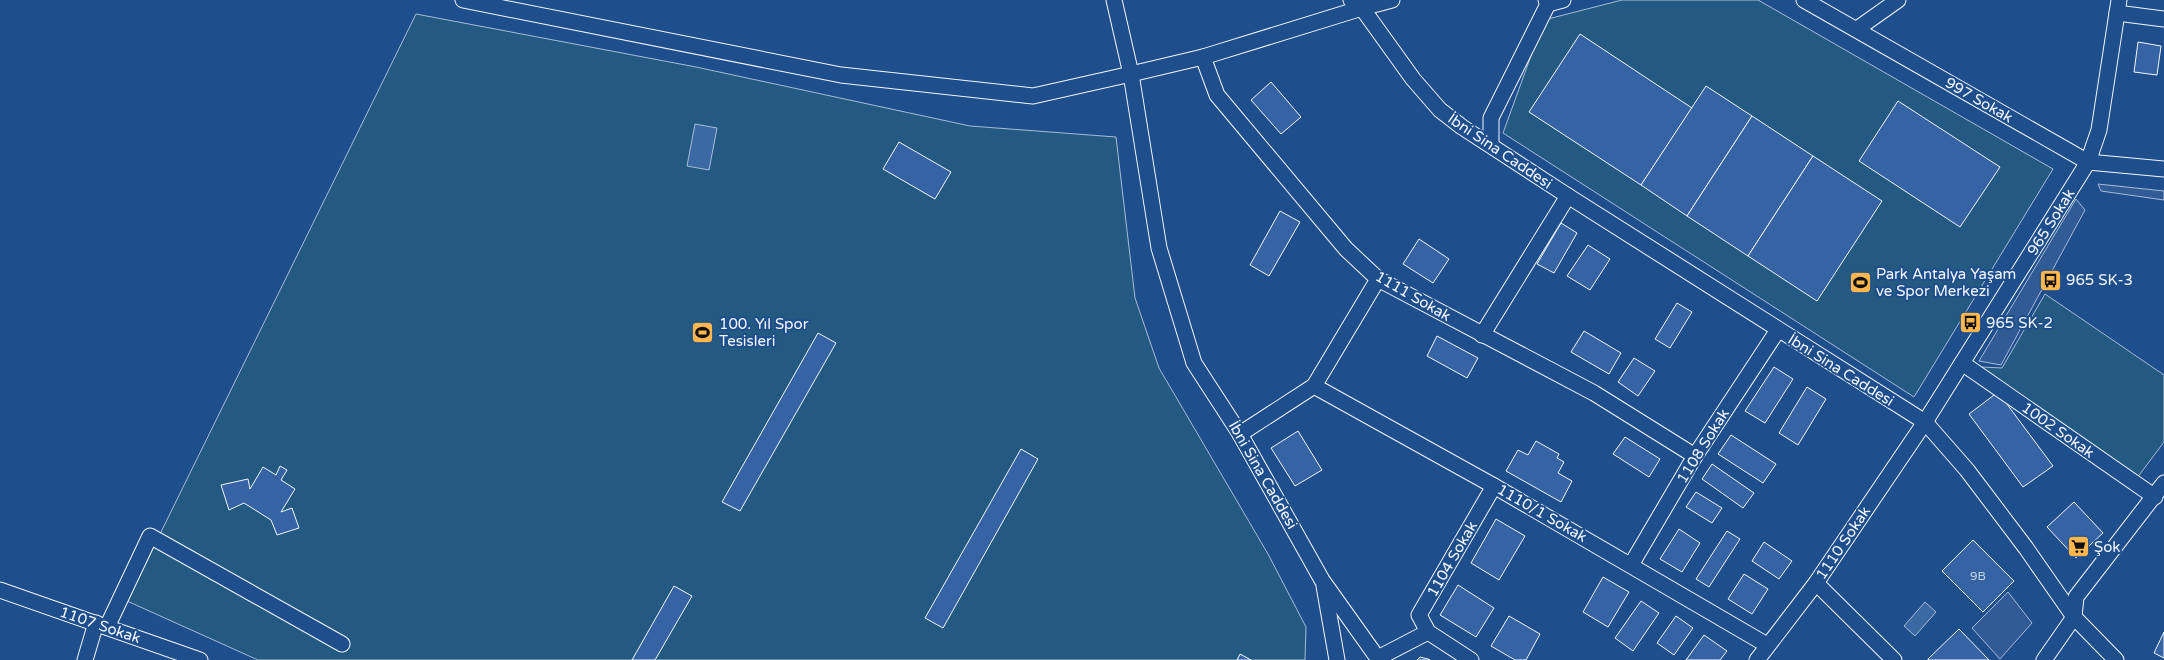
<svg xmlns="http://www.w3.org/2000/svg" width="2164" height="660" viewBox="0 0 2164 660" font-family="'Varela Round',sans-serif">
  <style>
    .green { fill: #245a82; stroke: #a8bbd7 }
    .parking { fill: #305b95; stroke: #a8bbd7 }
    .water { fill: #3b69a3; stroke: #a8bbd7 }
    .building { fill: #3563a3; stroke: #f2f6ff }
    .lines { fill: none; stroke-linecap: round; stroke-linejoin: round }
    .minor-casing { stroke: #f2f6ff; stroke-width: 17 }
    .minor { stroke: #1f4e8c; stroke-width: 15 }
    .labels { text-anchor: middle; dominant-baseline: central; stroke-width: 4; stroke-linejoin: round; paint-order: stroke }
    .number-label { font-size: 12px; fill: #c3d1e8 }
    .street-label { font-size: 15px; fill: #f2f6ff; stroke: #1f4e8c }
    .poi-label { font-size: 15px; fill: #f2f6ff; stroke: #1f4e8c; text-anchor: start }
  </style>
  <rect width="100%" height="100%" fill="#1f4e8c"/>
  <g class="green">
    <path d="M1622,0h136l295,169 -139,228 -411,-264 41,-113z"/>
    <path d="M416,14l280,53 274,59 146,11 19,161 24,70 109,186 38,73 -1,33h-1047l-131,-59z"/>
    <path d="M2045,294l119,81v67l-27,36 -156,-111 21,1z"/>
  </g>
  <g class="parking">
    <path d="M2098,184l66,7v9l-63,-9z"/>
    <path d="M2076,199l9,11 -84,155 -22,-4z"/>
    <path d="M2008,592l24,31 -32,36 -28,-31z"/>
  </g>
  <g class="water">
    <path d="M695,124l22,4 -8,42 -22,-4z"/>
    <path d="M1925,602l11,10 -21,24 -11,-10z"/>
  </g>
  <g class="building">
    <path d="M1580,34l112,74 -51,77 -112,-73z"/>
    <path d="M2138,42l23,4 -4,29 -23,-3z"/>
    <path d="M1271,82l30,35 -20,17 -30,-34z"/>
    <path d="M1706,86l46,30 -65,100 -46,-31z"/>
    <path d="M1898,101l102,66 -40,60 -101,-66z"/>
    <path d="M1752,116l61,40 -65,100 -61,-40z"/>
    <path d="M899,142l52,30 -16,27 -52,-30z"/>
    <path d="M1813,156l69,45 -65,100 -69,-45z"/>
    <path d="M1280,211l20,11 -31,54 -19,-11z"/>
    <path d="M1561,223l16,10 -23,40 -17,-9z"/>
    <path d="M1419,239l30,20 -16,24 -30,-19z"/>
    <path d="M1588,245l22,14 -20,31 -23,-14z"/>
    <path d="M1677,303l15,9 -22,36 -15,-9z"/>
    <path d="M1584,331l37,22 -12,21 -38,-22z"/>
    <path d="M818,333l18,10 -96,168 -18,-9z"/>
    <path d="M1437,336l41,22 -11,20 -40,-22z"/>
    <path d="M1634,358l21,13 -17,25 -20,-14z"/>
    <path d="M1774,367l19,12 -28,44 -20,-12z"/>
    <path d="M1807,387l19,12 -28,46 -19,-12z"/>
    <path d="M1998,392l55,74 -30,21 -54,-73z"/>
    <path d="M1298,431l24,39 -27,16 -24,-38z"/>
    <path d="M1731,435l45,29 -13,19 -45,-29z"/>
    <path d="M1625,437l35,22 -11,18 -36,-23z"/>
    <path d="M1536,441l23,13 -2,4 7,4 -6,11 14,8 -11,21 -55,-31 12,-21 10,5z"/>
    <path d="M1021,449l17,10 -95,169 -18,-10z"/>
    <path d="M1712,464l42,29 -11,15 -41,-29z"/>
    <path d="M280,466l7,4 -6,10 14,9 -14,23 11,-4 7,20 -22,7 -6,-15 -27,-17 -15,7 -8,-25 27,-6 2,10 13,-22 13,8z"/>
    <path d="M1696,492l26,16 -10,15 -26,-16z"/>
    <path d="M2074,502l29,31 -27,25 -29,-31z"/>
    <path d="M1496,519l29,17 -26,44 -28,-17z"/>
    <path d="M1679,529l21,14 -18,29 -22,-13z"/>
    <path d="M1727,531l13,8 -31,48 -13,-8z"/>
    <path d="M1973,540l41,41 -31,31 -41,-41z"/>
    <path d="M1764,542l28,19 -13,18 -27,-18z"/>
    <path d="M1744,574l24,15 -16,25 -24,-15z"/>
    <path d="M1603,577l26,15 -21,35 -25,-15z"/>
    <path d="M1458,585l36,23 -18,29 -36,-22z"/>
    <path d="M674,586l18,10 -37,64h-23z"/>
    <path d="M1641,601l18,12 -26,38 -18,-13z"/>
    <path d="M1509,616l31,18 -14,26h-11l-24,-14z"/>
    <path d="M1676,616l17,12 -19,27 -17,-12z"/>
    <path d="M1959,629l30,31h-61v-1z"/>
    <path d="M2164,632v26l-10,-5z"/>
    <path d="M1704,635l23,16 -7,9h-34z"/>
    <path d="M1240,654l11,6h-14z"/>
    <path d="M1420,657l8,2 2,1h-13z"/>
  </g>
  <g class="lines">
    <defs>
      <g id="minor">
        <path d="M463,0l378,75 192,21 98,-22 -17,-74"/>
        <path d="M1351,0l11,8 30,-8"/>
        <path d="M1804,0l284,162 76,7"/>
        <path d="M1548,4l15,-4"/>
        <path d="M2117,13l47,6"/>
        <path d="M1857,29l41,-29"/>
        <path d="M1203,57l14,38 129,154 32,30 216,114 101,63"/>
        <path d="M1491,145v-27l57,-114 -2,-4"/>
        <path d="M1482,335l86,-139"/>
        <path d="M1962,363l193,134"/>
        <path d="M1314,386l180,100 273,159"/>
        <path d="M1240,434l74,-48 64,-107"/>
        <path d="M1631,565l64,-109 83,-126"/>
        <path d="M1816,583l78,77"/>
        <path d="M1324,586l13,74"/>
        <path d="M0,590l200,70"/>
        <path d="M107,627l43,-91 192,108"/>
        <path d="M1378,658l50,-26"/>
        <path d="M85,660l11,-37"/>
        <path d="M1379,660l-57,-80 -82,-146 -46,-71 -35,-115 -28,-174 72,-17 159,-49 51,71 27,31 22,17 106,69 357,226 42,48 59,78 48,69 42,43"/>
        <path d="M1471,660l-43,-28 -9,-17 75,-129"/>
        <path d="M1757,660l59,-77 109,-161 163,-260 11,-32 20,-130"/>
        <path d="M2044,660l30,-43 2,-20 88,-114"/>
      </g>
    </defs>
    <use href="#minor" class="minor-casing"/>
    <use href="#minor" class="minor"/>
  </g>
  <defs>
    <symbol id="bus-square" viewBox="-11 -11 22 22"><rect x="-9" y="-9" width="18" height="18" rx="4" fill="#ffb74d" stroke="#1f4e8c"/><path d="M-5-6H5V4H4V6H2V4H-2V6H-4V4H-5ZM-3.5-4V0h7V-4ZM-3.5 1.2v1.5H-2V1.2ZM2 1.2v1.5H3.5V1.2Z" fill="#111"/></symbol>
    <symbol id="stadium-square" viewBox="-11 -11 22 22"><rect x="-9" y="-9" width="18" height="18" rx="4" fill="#ffb74d" stroke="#1f4e8c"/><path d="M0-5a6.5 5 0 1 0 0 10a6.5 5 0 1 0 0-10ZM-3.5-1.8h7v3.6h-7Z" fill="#111"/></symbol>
    <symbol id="supermarket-square" viewBox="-11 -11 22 22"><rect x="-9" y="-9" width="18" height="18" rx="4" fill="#ffb74d" stroke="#1f4e8c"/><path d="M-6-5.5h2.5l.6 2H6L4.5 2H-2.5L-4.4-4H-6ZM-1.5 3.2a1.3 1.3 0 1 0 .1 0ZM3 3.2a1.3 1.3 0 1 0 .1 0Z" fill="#111"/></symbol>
  </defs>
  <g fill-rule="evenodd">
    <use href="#bus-square" x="2038" y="268" width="25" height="25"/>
    <use href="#stadium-square" x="1848" y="270" width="25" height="25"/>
    <use href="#bus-square" x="1958" y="310" width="25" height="25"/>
    <use href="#stadium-square" x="690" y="320" width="25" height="25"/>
    <use href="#supermarket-square" x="2066" y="534" width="25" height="25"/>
  </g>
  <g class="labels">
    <g class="number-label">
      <text x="1978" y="576">9B</text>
    </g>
    <g class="street-label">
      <text transform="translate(1979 100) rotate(30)">997 Sokak</text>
      <text transform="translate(1500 151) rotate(34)">İbni Sina Caddesi</text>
      <text transform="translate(2051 222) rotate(-58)">965 Sokak</text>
      <text transform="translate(1413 296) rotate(30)">1111 Sokak</text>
      <text transform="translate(1841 370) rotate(32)">İbni Sina Caddesi</text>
      <text transform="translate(2058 430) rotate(35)">1002 Sokak</text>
      <text transform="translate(1703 446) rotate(-58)">1108 Sokak</text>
      <text transform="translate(1263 475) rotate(60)">İbni Sina Caddesi</text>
      <text transform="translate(1542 513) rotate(30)">1110/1 Sokak</text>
      <text transform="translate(1843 543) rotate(-56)">1110 Sokak</text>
      <text transform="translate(1452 559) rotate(-60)">1104 Sokak</text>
      <text transform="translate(100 625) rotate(19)">1107 Sokak</text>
    </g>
    <g class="poi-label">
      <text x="1876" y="274">Park Antalya Yaşam<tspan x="1876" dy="17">ve Spor Merkezi</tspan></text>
      <text x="2066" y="280">965 SK-3</text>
      <text x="1986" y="323">965 SK-2</text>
      <text x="719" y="324">100. Yıl Spor<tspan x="719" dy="17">Tesisleri</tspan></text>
      <text x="2094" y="547">Şok</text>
    </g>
  </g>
</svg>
